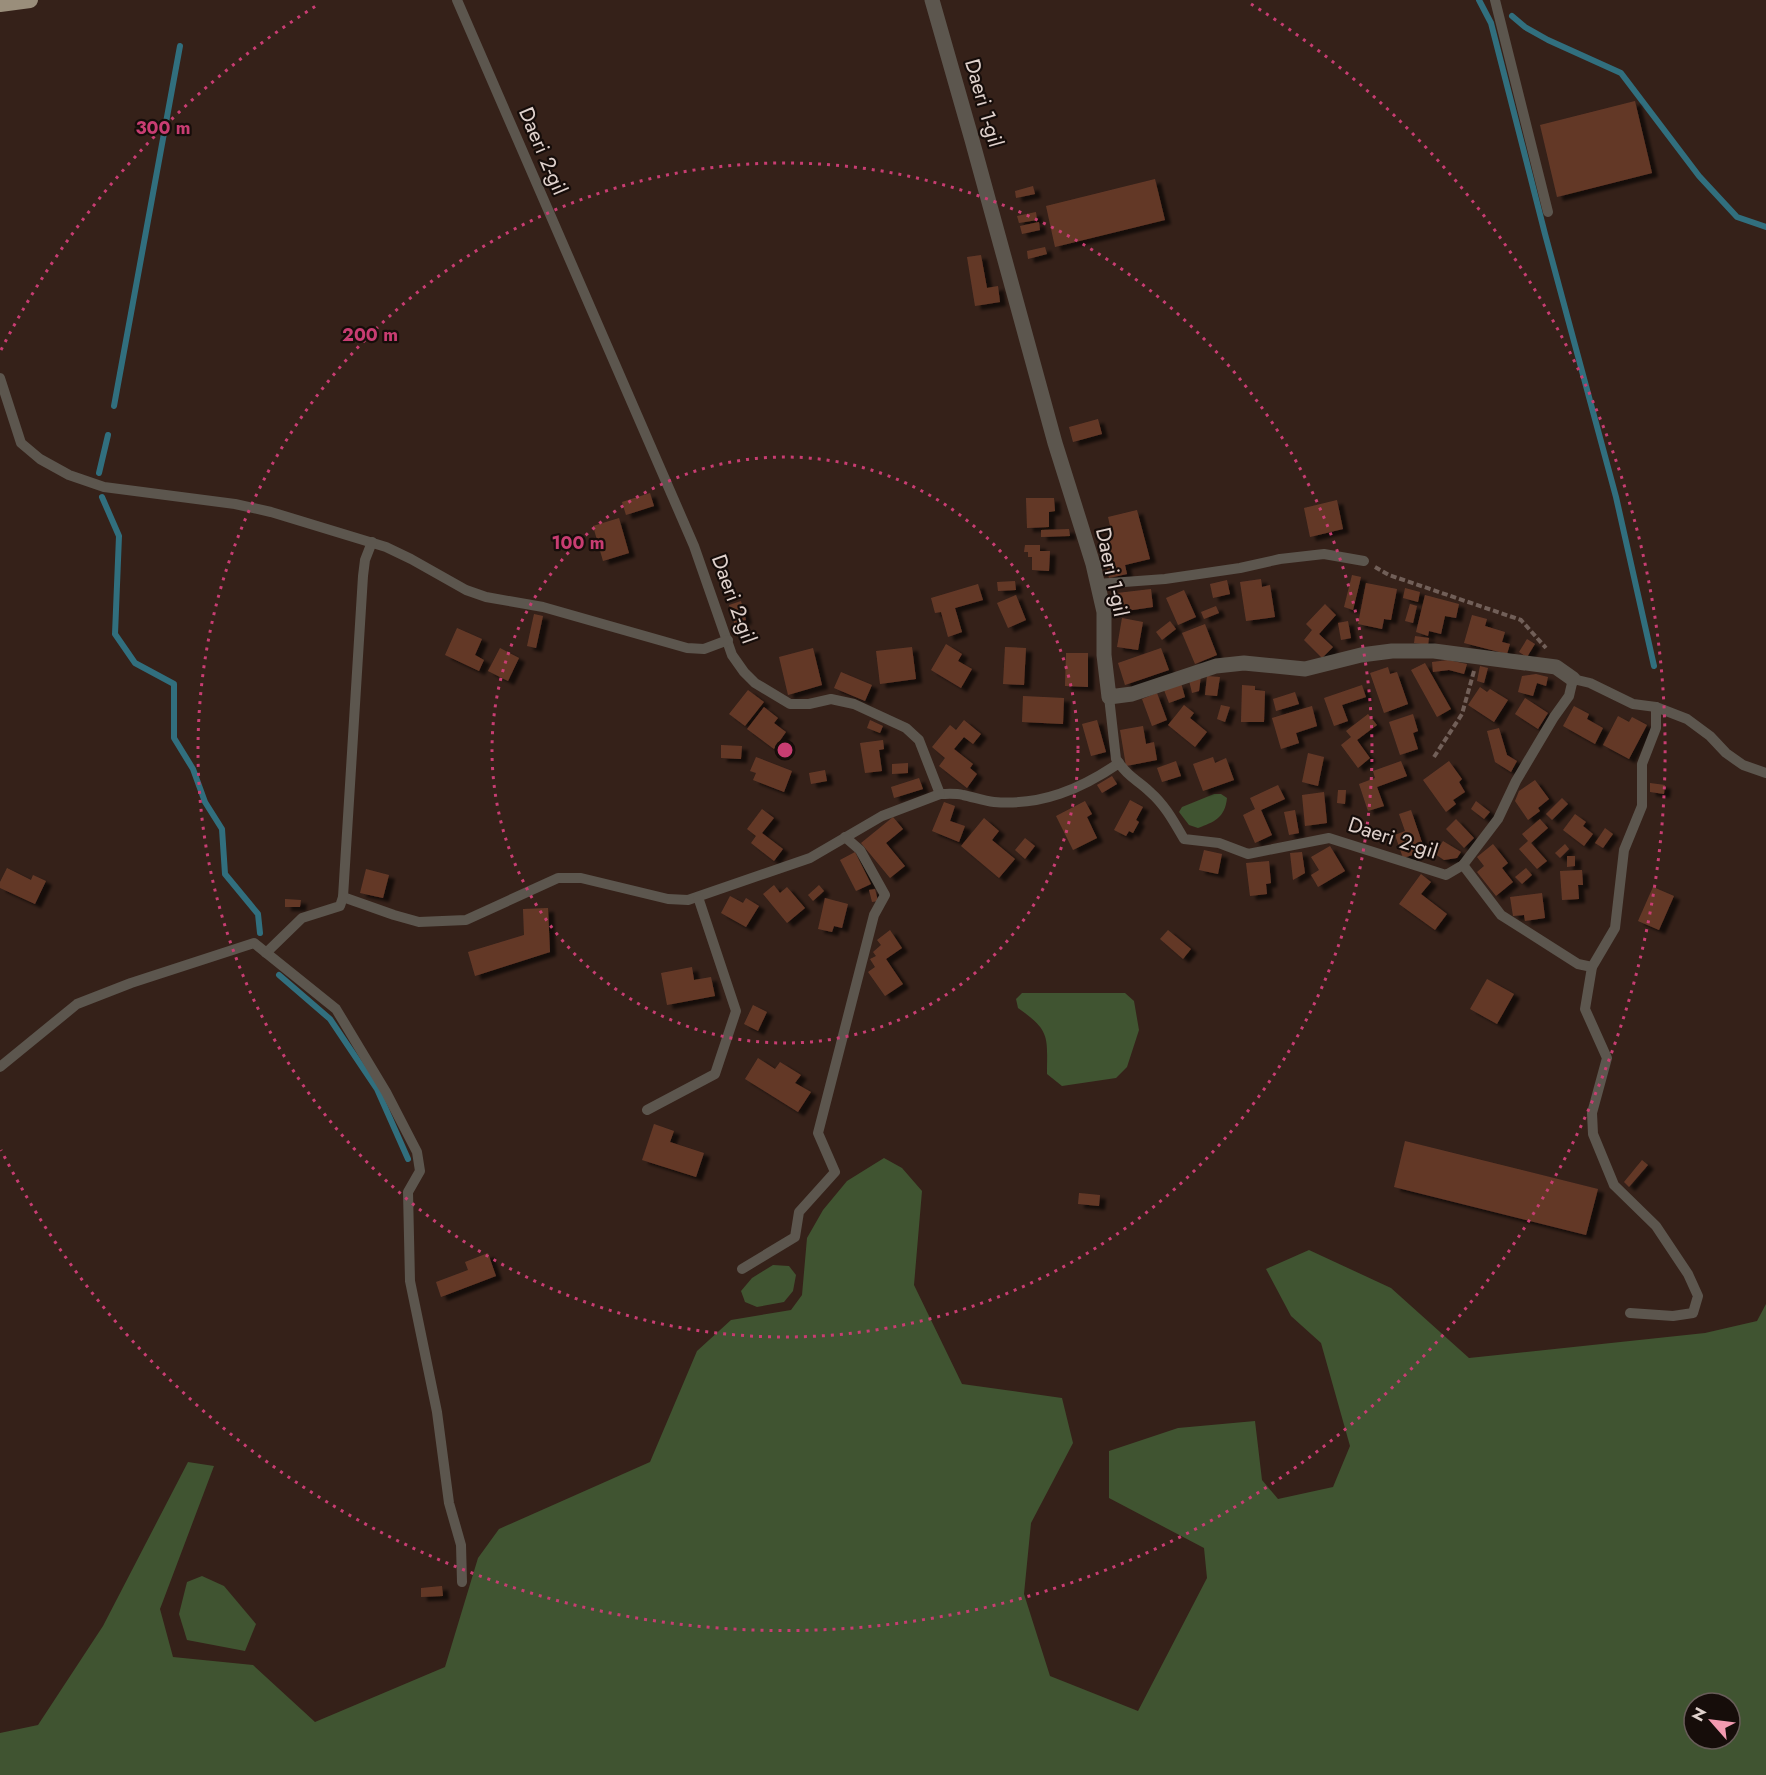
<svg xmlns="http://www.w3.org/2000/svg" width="1766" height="1775" viewBox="0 0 1766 1775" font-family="Jost,sans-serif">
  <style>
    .green { fill: #405431; fill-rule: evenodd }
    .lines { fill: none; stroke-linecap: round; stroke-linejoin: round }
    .stream { stroke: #316f7e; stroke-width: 6 }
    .building { fill: #643928; filter: url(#shadow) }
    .path { stroke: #715f58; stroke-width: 4; stroke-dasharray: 6 3; stroke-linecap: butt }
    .service { stroke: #5c564e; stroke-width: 10 }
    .minor { stroke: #5c564e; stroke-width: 15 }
    .trunk { stroke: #9a8e7b; stroke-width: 16 }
    .ring { fill: none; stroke: #c83d72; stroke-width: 3; stroke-dasharray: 3 6 }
    .labels { text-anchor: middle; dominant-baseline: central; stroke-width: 4.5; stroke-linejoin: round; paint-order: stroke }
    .street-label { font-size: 21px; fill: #e0d2cd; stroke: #160d0a }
    .centre { fill: #c83d72; stroke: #160d0a; stroke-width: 3 }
    .ring-label { font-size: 18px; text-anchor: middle; font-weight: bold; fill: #c83d72; stroke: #160d0a; stroke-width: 4.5; stroke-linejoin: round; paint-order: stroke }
  </style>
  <defs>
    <filter id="shadow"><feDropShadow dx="6" dy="4" stdDeviation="1.5" flood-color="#0009"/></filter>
  </defs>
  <rect width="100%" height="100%" fill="#352119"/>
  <g class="green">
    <path d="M1214,794h7l6,4c-2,20 -13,24 -29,30l-9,-3 -10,-13 3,-5z"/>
    <path d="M1022,993h103l9,8 5,29 -12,37 -11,11 -54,8 -15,-12c0,-37 4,-43 -29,-66l-2,-9z"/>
    <path d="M884,1158l18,10 20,23 -8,94 48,99 100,14 11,45 -42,80 -7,71 26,82 88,35 69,-133 -3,-30 -95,-50v-47l69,-23 77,-7 7,59 16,19 55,-12 17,-41 -29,-103 -30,-27 -25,-47 43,-19 82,38 78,70 236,-25 52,-12 9,-17v471h-1766v-42l38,-8 65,-99 85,-164 26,4 -54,143 13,48 80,8 62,57 130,-55 33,-109 21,-29 151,-67 47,-111 34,-31 60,-10 11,-15 5,-57 16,-28 24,-29zM1694,1703h36v36h-36z"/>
    <path d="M773,1265l16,1 7,9 -3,16 -9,11 -27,5 -12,-5 -4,-11 11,-13z"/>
    <path d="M202,1576l22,10 32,38 -11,27 -58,-11 -8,-26 8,-32z"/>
  </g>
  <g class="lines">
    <g class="stream">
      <path d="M1479,0l12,23 54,211 71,263 38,169"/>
      <path d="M1512,16l13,11 23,13 73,33 78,103 38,41 29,10"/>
      <path d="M114,406l66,-360"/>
      <path d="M99,473l9,-38"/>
      <path d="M102,497l17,39 -4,98 20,29 39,21v54l19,31 12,33 17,27 3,45 33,40 2,19"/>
      <path d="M279,975l51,44 47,70 31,70"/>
    </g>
  </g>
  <g class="building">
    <path d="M1635,101l17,72 -95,24 -17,-72z"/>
    <path d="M1155,179l10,41 -110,27 -9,-41z"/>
    <path d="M1033,186l2,8 -19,4 -1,-7z"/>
    <path d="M1036,212l1,8 -18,3 -2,-7z"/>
    <path d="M1039,222l1,8 -18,4 -2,-8z"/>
    <path d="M1045,247l2,7 -19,5 -1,-8z"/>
    <path d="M981,255l6,33 11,-2 2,16 -25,4 -8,-49z"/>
    <path d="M1098,419l4,15 -29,8 -4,-15z"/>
    <path d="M650,493l4,13 -28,9 -4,-13z"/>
    <path d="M1026,498h28l1,13 -6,1v15l-22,1z"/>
    <path d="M1337,500l6,29 -33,8 -6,-29z"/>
    <path d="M1137,510l13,49 -25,6 2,9 -18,4 -9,-36 13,-3 -5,-22z"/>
    <path d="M619,518l10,35 -26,8 -10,-35z"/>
    <path d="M1069,529l1,7 -29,1v-7z"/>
    <path d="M1025,545h15v6h10l-1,20 -17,-1v-13h-4v-5h-4z"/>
    <path d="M1352,575l9,2 -8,33 -9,-3z"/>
    <path d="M1261,579l1,8 8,-2 5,32 -29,4 -6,-39z"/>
    <path d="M1227,580l3,14 -17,4 -3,-14z"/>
    <path d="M1015,581l1,9 -18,1 -1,-9z"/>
    <path d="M1366,583l31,6 -6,31 -7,-1 -2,10 -24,-5z"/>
    <path d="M978,584l5,16 -28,8 7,24 -14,5 -7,-25 -6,1 -4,-15z"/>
    <path d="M1405,588l15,4 -2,10 -15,-4z"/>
    <path d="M1151,589l2,18 -34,5 -2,-19z"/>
    <path d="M1184,590l12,27 -18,8 -12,-27z"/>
    <path d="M1016,595l10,25 -18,8 -11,-25z"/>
    <path d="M1425,595l34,9 -3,14 -11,-2 -4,18 -12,-3 -1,5 -12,-4z"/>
    <path d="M741,601l5,19 -12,3 -5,-18z"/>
    <path d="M1325,604l11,11 -17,19 14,13 -11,11 -18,-18 8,-10 -6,-6z"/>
    <path d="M1410,604l7,2 -4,17 -8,-2z"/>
    <path d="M1216,606l3,7 -15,6 -3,-7z"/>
    <path d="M534,614l9,2 -7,32 -9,-2z"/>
    <path d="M1472,615l15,4 -2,7 20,6 -3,10 8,2 -3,10 -43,-11z"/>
    <path d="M1122,618l21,4 -5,28 -21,-3z"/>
    <path d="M1170,621l6,8 -14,11 -6,-8z"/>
    <path d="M1348,621l3,17 -10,2 -3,-17z"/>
    <path d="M1205,624l12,31 -22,9 -13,-31z"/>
    <path d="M457,628l25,11 -7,16 9,5 -5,11 -34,-16z"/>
    <path d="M1415,636l14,2 -1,7 -14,-2z"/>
    <path d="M1527,639l8,5 -8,13 -8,-5z"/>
    <path d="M946,644l16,10 -4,7 14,8 -11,19 -30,-18z"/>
    <path d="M912,647l4,32 -36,5 -4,-33z"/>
    <path d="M1005,647l21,1 -2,37 -21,-1z"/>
    <path d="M500,648l19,10 -11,23 -20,-10z"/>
    <path d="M813,648l9,37 -34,10 -9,-38z"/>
    <path d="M1161,648l8,22 -44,15 -7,-22z"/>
    <path d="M1066,653h22v34l-23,-1z"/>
    <path d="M1448,660l19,4 -3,10 -15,-4 -16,2 -1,-10z"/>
    <path d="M1425,663l26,46 -14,8 -26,-47z"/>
    <path d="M1480,666l8,2 -4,15 -7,-2z"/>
    <path d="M1388,667l2,7 7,-2 11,32 -24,9 -14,-40z"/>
    <path d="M841,672l31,13 -7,16 -31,-13z"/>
    <path d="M1536,674l12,3 -2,9 -9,-3 -4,13 -15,-4 4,-16z"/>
    <path d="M1201,676l-2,15 -7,2 -3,-13z"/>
    <path d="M1207,676l13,1 -3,19 -12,-1z"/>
    <path d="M1181,683l4,14 -16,6 -5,-13z"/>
    <path d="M1242,685l13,1v4l10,1 -1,31h-23z"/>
    <path d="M1362,685l4,12 -24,8 6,16 -14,5 -10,-28z"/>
    <path d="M1480,687l7,5 3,-3 18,11 -14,22 -26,-17z"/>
    <path d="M748,690l16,12 -19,24 -16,-12z"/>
    <path d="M1295,692l4,12 -23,7 -3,-12z"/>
    <path d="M1157,693l10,27 -15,6 -10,-27z"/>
    <path d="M1023,696l41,2 -1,26 -41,-2z"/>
    <path d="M1525,698l23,15 -10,16 -23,-15z"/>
    <path d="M1184,705l10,8 -4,5 17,14 -12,15 -27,-22z"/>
    <path d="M1221,705l9,2 -5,15 -8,-3z"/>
    <path d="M1312,706l5,20 -21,7 3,10 -18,6 -9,-31z"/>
    <path d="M1574,706l15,8 -2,5 16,9 -8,16 -32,-18z"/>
    <path d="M764,707l14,11 -4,5 12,9 -12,17 -27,-20z"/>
    <path d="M1368,714l9,11 -20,15 13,18 -12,10 -17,-23 10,-8 -5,-6z"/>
    <path d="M1413,714l5,17 -5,2 5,16 -18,6 -11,-33z"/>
    <path d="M1618,716l11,6 3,-5 15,8 -18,34 -26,-14z"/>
    <path d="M870,720l13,6 -3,7 -13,-5z"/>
    <path d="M964,720l17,14 -8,10 -9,-7 -10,12 19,15 -3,4 7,6 -10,14 -28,-22 6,-8 -13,-11 18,-22 6,5z"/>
    <path d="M1097,720l9,32 -15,4 -9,-32z"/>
    <path d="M1143,726l3,18 8,-2 3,18 -31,6 -6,-36z"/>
    <path d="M1499,728l8,27 10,6 -6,11 -16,-10 -8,-31z"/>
    <path d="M883,740l1,9 -5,1 3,21 -17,2 -5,-30z"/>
    <path d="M721,745l21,1 -1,13 -20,-1z"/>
    <path d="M1308,753l16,4 -6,29 -16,-4z"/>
    <path d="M756,757l36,14 -8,21 -31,-12 3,-7 -6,-2z"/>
    <path d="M1213,757l2,6 11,-5 8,22 -31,11 -10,-27z"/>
    <path d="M1176,761l5,15 -19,6 -5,-14z"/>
    <path d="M1401,761l6,15 -30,11 7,19 -16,5 -9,-27 16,-6 -2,-7z"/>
    <path d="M1449,761l13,18 -3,3 6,10 -12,8 3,4 -10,8 -23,-32z"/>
    <path d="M908,763v10l-16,1v-10z"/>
    <path d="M825,770l2,11 -16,3 -2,-11z"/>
    <path d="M1112,776l5,8 -15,9 -5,-8z"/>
    <path d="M919,778l4,11 -29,9 -3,-11z"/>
    <path d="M1535,780l14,19 -11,9 2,3 -12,9 -13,-19 4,-10z"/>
    <path d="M1650,783l15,2 -1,9 -14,-2z"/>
    <path d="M1278,785l7,14 -24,11 11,25 -17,8 -12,-28 12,-6 -5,-11z"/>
    <path d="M1338,790h8l-1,14 -8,-1z"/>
    <path d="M1324,792l3,31 -22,3 -3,-31z"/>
    <path d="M1562,798l6,6 -16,16 -6,-6z"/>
    <path d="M1130,800l13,7 -7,13 3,2 -6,11 -4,-2 -3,5 -12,-6z"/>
    <path d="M1085,801l7,13 -5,3 10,21 -24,12 -17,-34z"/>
    <path d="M1476,801l14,11 -6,7 -13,-10z"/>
    <path d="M944,802l11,4 -5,15 15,5 -6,16 -27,-11z"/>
    <path d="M762,809l12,9 -12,15 21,16 -9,12 -23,-18 5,-7 -9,-7z"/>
    <path d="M1295,810l4,23 -10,2 -5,-23z"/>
    <path d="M1411,810l14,41 -22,7 -8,-23 10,-4 -6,-17z"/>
    <path d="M1575,814l11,8 -3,4 10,8 -9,12 -21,-16z"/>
    <path d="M893,817l10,12 -17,14 19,23 -15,12 -29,-35z"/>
    <path d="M984,818l15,13 -7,9 23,19 -16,19 -38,-32z"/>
    <path d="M1456,819l18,19 -10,10 -18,-19z"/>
    <path d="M1540,819l8,9 -17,15 16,18 -10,8 -18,-20 9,-8 -6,-7z"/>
    <path d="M1605,828l8,6 -10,14 -8,-5z"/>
    <path d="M1025,838l10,8 -10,13 -10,-9z"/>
    <path d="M1443,841l18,11 -4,6 -13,2 -9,-6z"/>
    <path d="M1493,844l15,19 -6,5 11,14 -17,14 -19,-24 7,-6 -7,-9z"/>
    <path d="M1565,844l4,5 -9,9 -5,-5z"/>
    <path d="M1330,846l15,25 -27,16 -7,-12 8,-5 -8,-13z"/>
    <path d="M1204,850l18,4 -4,20 -19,-4z"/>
    <path d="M855,852l16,32 -15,7 -16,-31z"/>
    <path d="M1302,852l3,21 -12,7 -3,-27z"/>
    <path d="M1567,856h8v10l-8,1z"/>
    <path d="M1269,861l2,22 -5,1 1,10 -17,2 -4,-33z"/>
    <path d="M7,868l24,12 2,-5 13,6 -11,23 -35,-16v-6z"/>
    <path d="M1526,868l6,7 -10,9 -7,-7z"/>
    <path d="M366,869l23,6 -6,23 -23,-5z"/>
    <path d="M1582,870l1,15h-5l1,14 -17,1 -2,-29z"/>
    <path d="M1421,874l10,8 -10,12 26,20 -12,16 -36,-26z"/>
    <path d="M774,885l6,8 7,-6 18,21 -18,15 -24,-29z"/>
    <path d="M819,885l5,6 -11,10 -5,-6z"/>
    <path d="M1653,887l21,9 -15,34 -21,-9z"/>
    <path d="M875,889l3,12 -6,1 -3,-12z"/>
    <path d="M1542,893l3,25 -20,3 -1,-6 -11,1 -3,-19z"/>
    <path d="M730,896l13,7 3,-5 13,8 -13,21 -25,-14z"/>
    <path d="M825,898l23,6 -6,24 -8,-2 -2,6 -14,-3z"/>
    <path d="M285,899l16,1 -1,7h-15z"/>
    <path d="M548,908l2,44 -75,24 -7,-24 56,-17 -1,-26z"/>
    <path d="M890,930l12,18 -16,11 17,25 -18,12 -17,-24 7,-5 -5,-8 6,-3 -3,-4 8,-7 -4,-5z"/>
    <path d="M1168,930l23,19 -8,10 -23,-20z"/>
    <path d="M692,967l2,13 17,-3 4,19 -48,9 -6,-32z"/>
    <path d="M1487,979l27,15 -17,30 -27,-15z"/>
    <path d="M753,1005l14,7 -9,19 -14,-7z"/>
    <path d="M758,1058l17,11 5,-7 21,13 -6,8 16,9 -13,20 -53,-33z"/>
    <path d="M654,1124l20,7 -4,11 34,11 -8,24 -54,-17z"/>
    <path d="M1405,1141l193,48 -12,46 -192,-48z"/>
    <path d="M1642,1160l6,5 -19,22 -5,-5z"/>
    <path d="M1079,1193l21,2 -1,11 -21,-2z"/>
    <path d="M488,1253l8,23 -55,21 -5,-15 32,-12 -3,-8z"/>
    <path d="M442,1586l1,10 -22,1v-9z"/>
  </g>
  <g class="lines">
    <g class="path">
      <path d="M1375,567l14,8 132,45 25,28"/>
      <path d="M1434,757l28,-43 12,-43"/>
    </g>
    <g class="service">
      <path d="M457,0l237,546 38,109 12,17 11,11 35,21h19l22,-5 23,5 52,24 13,12 21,54c7,0 15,-1 23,1 10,2 21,6 31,7 47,4 87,-13 125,-39 10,15 19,17 31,29 15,13 24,30 34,47l35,4 29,11 81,-16 117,37 17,-10 35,-46 18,-38 38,-64 15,-21 4,-17 17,4 43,21 23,3 31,12 23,17 16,17 17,12 23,8"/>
      <path d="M1495,0l53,212"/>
      <path d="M0,378l21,65 19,16 29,16 35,12 131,17 36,8 115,35 25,12 55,31 20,7 57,10 144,41 17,1 24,-9"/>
      <path d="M1097,584l68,-5 75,-11 40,-9 44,-5 40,7"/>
      <path d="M1109,697l7,62 3,4"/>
      <path d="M1463,865l38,50 77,49 14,3"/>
      <path d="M343,897l51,18 25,7 47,-2 92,-42h23l87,21 20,1 122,-42 72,-42 58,-22"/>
      <path d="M266,953l36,-35 38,-12 3,-9 20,-321 2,-16 7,-18"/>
      <path d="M0,1067l77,-63 54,-21 123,-40 82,66 50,83 31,60 3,19 -12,21 2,89 27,131 12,91 12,42 1,37"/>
      <path d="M647,1110l68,-36 21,-63 -38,-114"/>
      <path d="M742,1269l53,-32 4,-25 36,-40 -17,-39 56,-218 11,-20 -25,-45 -15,-13"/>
      <path d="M1630,1313l43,3 20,-3 5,-17 -10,-22 -32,-48 -42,-41 -21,-51 -1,-21 15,-55 -22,-49 7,-42 23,-39 9,-78 18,-44v-42l14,-36v-21"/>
    </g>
    <path class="minor" d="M932,0l40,140 83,303 38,121 11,48v43l5,42 23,-3 84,-28 28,-3 61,6 56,-14 31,-4h42l122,16 17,12"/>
    <path class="trunk" d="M0,4l30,-4"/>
  </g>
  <g class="ring">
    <circle cx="785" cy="750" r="293"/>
    <circle cx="785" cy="750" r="587"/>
    <path d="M1 350A880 880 0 0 1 319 4M1251 4A880 880 0 1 1 1 1150"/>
  </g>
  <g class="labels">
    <g class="street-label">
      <text transform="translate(984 103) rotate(74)">Daeri 1-gil</text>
      <text transform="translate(543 151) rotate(67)">Daeri 2-gil</text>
      <text transform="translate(1112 572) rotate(78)">Daeri 1-gil</text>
      <text transform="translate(734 599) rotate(70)">Daeri 2-gil</text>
      <text transform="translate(1393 838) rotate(18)">Daeri 2-gil</text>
    </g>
  </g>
  <circle cx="785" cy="750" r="9" class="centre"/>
  <g class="ring-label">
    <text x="163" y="134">300 m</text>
    <text x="370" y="341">200 m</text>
    <text x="578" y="549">100 m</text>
  </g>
  <g transform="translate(1712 1721) rotate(298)"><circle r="28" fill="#160d0a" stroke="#675c58" stroke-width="1.5"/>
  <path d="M0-4.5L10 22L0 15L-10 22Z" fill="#f29ab0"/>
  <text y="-9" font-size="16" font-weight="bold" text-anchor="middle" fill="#e0d2cd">N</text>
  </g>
</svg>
